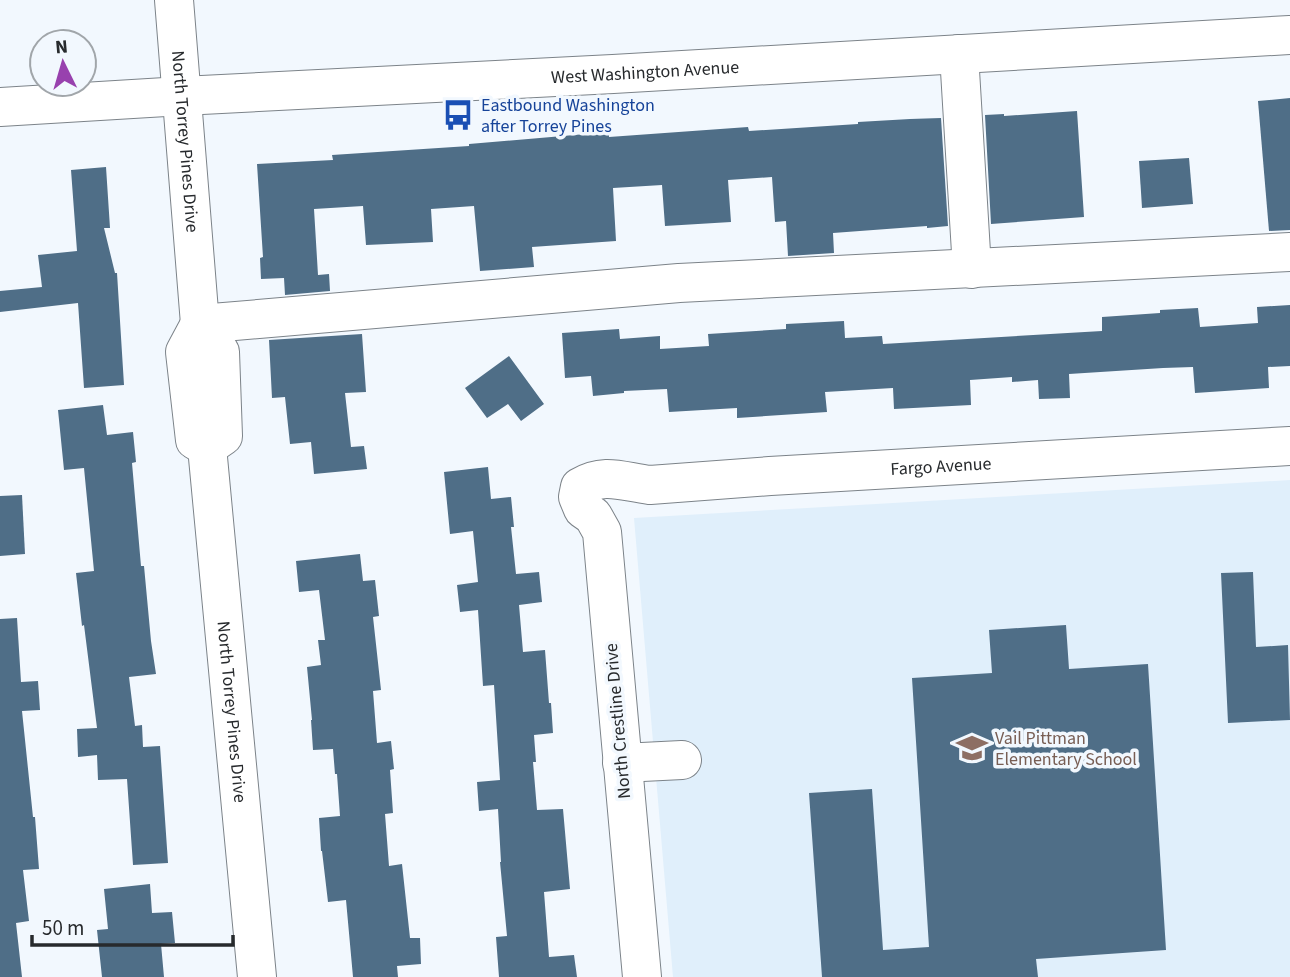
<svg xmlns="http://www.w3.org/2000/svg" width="1290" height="977" viewBox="0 0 1290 977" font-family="'Source Sans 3',sans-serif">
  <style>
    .built { fill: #e0effb }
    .building { fill: #4f6e87 }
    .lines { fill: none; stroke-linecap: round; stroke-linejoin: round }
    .minor-casing { stroke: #7c8389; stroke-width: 40 }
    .major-casing { stroke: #7c8389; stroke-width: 40 }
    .minor { stroke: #fff; stroke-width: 38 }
    .major { stroke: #fff; stroke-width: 38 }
    .labels { text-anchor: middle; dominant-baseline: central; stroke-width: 7; stroke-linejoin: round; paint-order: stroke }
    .street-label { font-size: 18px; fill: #272a2d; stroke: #f2f8fe }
    .transit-label { font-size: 18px; fill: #164399; stroke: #f2f8fe; text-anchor: start }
    .education-label { font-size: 18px; fill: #785e54; stroke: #f2f8fe; text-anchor: start }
  </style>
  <rect width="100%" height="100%" fill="#f2f8fe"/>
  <path class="built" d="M1290,480v497h-617l-39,-459z"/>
  <g class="building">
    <path d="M1290,98v132l-21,1 -11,-130z"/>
    <path d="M1077,111l7,106 -93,7 -6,-109 19,-1v2z"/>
    <path d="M941,118l7,108 -21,2v-2l-94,7 1,20 -46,3 -2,-35 -11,1 -3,-45 -44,3 3,42 -66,4 -3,-41 -49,3 3,53 -84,6 2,20 -54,4 -6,-65 -43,3 2,33 -67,3 -3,-39 -49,3 4,66 11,-1 1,17 -45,4 -1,-17 -23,1 -1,-21 3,-1 -6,-93 76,-4 -1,-5 137,-9v-2l140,-12v5l139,-10 1,4 109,-7v-2l52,-3z"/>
    <path d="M1189,158l4,46 -51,4 -3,-47z"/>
    <path d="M106,167l4,61h-6l11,45h2l7,112 -40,3 -6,-85 -78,9v-21l42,-4 -4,-32 39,-4 -6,-81z"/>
    <path d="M1290,305v61l-22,1 1,21 -74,5 -2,-26 -30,1 -94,6 1,24 -31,1 -1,-19 -26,2v-5l-42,3 1,25 -77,4 -1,-21 -68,4 2,20 -90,6v-10l-68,4 -2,-23 -43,2v2l-31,3 -2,-20 -26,2 -3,-45 57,-4 1,10 40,-3v13l49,-3 -1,-12 78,-5v-5l58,-3 1,17 37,-2 1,8 219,-13v-14l58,-4v-3l38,-2 2,19 58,-4 -1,-16z"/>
    <path d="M362,334l4,58 -21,1 6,54 13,-1 3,23 -53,5 -3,-32 -21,2 -5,-47 -13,1 -3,-58z"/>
    <path d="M509,356l35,48 -23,17 -13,-17 -21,14 -22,-30z"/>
    <path d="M103,405l4,30 26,-3 3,30 -4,1 9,103h3l7,75 5,33 -27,3 6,49 7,-1 1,22 17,-1 8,117 -35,2 -6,-86 -29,1 -1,-25 -19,2 -1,-28 20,-1 -13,-103 -2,1 -6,-53 18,-2 -10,-103 -20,2 -6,-60z"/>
    <path d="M488,467l3,32 20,-2 3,30h-3l5,47 23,-2 3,30 -23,3 4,47 22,-2 4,53h2l2,30 -19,2 2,27h-3l4,48 26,-1 7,80 -26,3 5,65 25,-2 3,22h-78l-3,-40 11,-1 -7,-74h1l-3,-53 -19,2 -2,-29 23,-2 -6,-95 -11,1 -5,-76 -18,2 -3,-27 21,-3 -5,-51 -23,3 -6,-62z"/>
    <path d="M22,495l3,59 -25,2v-60z"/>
    <path d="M360,554l3,27 12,-1 4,36 -6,1 8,73 -8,1 4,52 14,-2 3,28 -4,1 3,43 -8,1 4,52 13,-2 8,74h10l1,26 -24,2 1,11h-45l-7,-77 -18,2 -6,-51h-1l-2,-33 21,-2 -3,-42h-2l-2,-25 -20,1 -2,-30h1l-5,-53 14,-2 -3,-25h7l-6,-50 -20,2 -3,-31z"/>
    <path d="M1253,572l3,75 32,-2 2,75 -62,3 -7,-150z"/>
    <path d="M17,618l4,64 17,-1 2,29 -18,1 11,106h2l4,52 -16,1 6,51 -13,2 6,54h-22v-358z"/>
    <path d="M1066,625l3,44 79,-5 18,286 -130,9 2,18h-216l-13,-184 63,-4 11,161 46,-3 -17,-269 80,-5 -3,-43z"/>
    <path d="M150,884l2,29 20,-1 3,31 -14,1 3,33h-62l-5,-47 11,-1 -4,-40z"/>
  </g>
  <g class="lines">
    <defs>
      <g id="minor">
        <path d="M959,54l13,215"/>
        <path d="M200,324l479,-41 611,-31"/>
        <path d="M622,763l60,-3"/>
        <path id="s1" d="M642,977l-40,-445 -9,-16 -10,-7 -5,-12 2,-10c25,-15 43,-5 70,-2l120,-9 520,-30"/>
      </g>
      <g id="major">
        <path id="s2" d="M174,0l26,324 20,28 3,84 -16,11"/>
        <path id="s3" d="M0,107l182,-11 431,-22 677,-39"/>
        <path d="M200,324l-15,28 10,88 12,7"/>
        <path id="s4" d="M207,447l50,530"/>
      </g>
    </defs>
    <use href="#minor" class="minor-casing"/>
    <use href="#major" class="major-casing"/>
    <use href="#minor" class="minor"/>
    <use href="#major" class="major"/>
  </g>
  <defs>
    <symbol id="bus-bare" viewBox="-9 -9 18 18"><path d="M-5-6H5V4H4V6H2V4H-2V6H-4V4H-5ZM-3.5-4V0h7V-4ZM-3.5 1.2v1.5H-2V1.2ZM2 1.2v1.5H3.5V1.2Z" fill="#1a4fb4" stroke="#f2f8fe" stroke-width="2.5" paint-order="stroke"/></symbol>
    <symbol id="school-bare" viewBox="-9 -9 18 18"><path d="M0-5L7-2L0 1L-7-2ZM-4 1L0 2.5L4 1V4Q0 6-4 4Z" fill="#8d6e63" stroke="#f2f8fe" stroke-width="2.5" paint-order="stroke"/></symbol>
  </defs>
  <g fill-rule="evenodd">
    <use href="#bus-bare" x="436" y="93" width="44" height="44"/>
    <use href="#school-bare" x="950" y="726" width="44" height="44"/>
  </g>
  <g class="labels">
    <g class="street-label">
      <text stroke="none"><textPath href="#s3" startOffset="646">West Washington Avenue</textPath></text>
      <text stroke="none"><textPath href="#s2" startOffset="142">North Torrey Pines Drive</textPath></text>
      <text stroke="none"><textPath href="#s1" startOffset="864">Fargo Avenue</textPath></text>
      <text stroke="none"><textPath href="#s4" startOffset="266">North Torrey Pines Drive</textPath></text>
      <text transform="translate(618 721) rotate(-95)">North Crestline Drive</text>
    </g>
    <g class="transit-label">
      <text x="481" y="105">Eastbound Washington<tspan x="481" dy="21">after Torrey Pines</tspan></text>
    </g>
    <g class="education-label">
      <text x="995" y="738">Vail Pittman<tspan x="995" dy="21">Elementary School</tspan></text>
    </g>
  </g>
  <g transform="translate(63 63) rotate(355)"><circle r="33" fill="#f2f8fe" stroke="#a1a6aa" stroke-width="2"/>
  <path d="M0-5L12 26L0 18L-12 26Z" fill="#9841ae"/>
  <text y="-10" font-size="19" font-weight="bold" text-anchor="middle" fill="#272a2d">N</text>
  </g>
  <path d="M32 935v10h201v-10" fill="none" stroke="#272a2d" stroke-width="3.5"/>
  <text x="42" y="935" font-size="21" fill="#272a2d" stroke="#f2f8fe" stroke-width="5" paint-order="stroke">50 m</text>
</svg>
